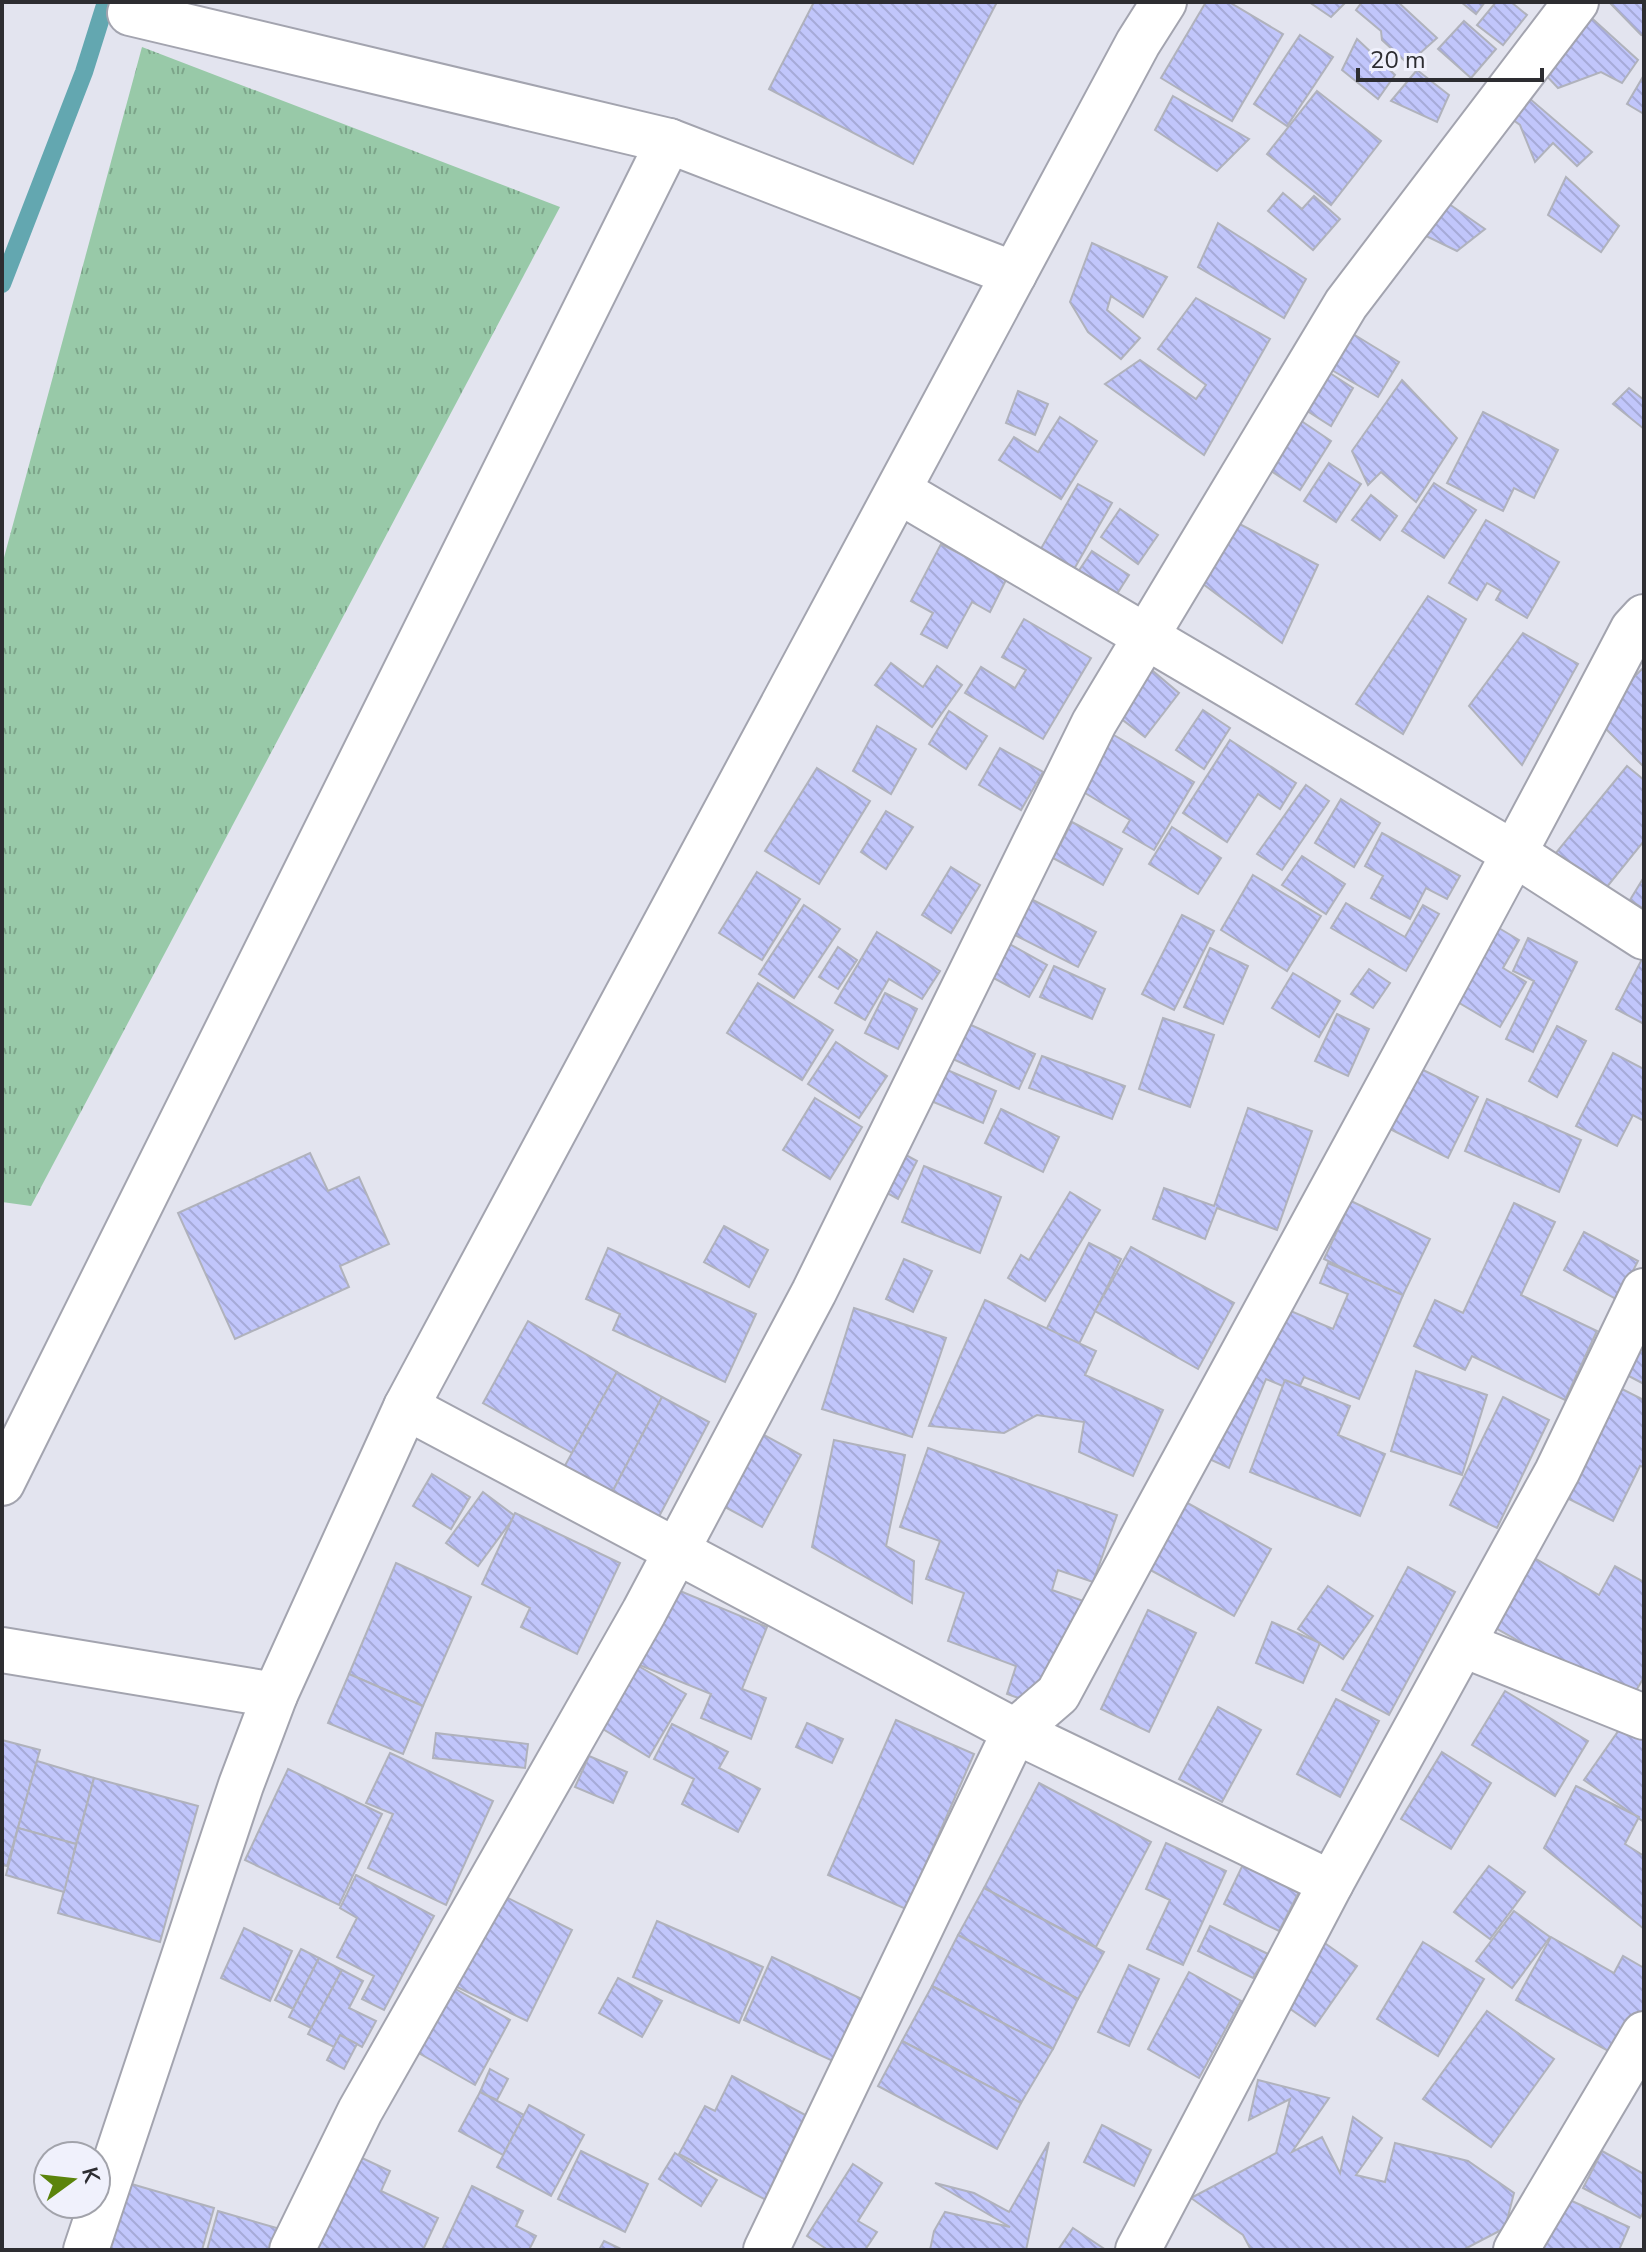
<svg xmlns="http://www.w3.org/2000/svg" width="1646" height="2252" viewBox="0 0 1646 2252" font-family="'Nunito Sans',sans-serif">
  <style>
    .grass { fill: url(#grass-tufts) }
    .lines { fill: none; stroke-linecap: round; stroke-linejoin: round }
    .stream { stroke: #63a7b0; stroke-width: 18 }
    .building { fill: url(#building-back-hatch); stroke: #b0b2bc; stroke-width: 2 }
    .minor-casing { stroke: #a3a4af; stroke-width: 48 }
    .tertiary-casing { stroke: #a3a4af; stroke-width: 48 }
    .minor { stroke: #fff; stroke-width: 44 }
    .tertiary { stroke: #fff; stroke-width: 44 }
  </style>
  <defs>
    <pattern id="grass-tufts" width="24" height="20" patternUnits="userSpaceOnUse" patternTransform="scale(2)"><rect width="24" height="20" fill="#98c9a8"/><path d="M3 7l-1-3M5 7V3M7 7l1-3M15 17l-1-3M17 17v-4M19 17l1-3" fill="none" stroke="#7ca489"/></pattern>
    <pattern id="building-back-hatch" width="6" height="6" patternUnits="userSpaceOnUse" patternTransform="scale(2)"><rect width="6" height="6" fill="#c1c6fb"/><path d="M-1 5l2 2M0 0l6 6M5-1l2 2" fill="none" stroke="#a6aad8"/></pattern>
  </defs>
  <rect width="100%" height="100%" fill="#e3e4ef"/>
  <path class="grass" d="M142,47l418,160 -529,999 -29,-4v-637z"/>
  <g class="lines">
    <path class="stream" d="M2,284l82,-212 22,-70"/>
  </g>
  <g class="building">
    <path d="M814,2h183l-84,162 -144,-75z"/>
    <path d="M1206,2h23l54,32 -51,87 -71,-43z"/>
    <path d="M1309,2h37l-15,15z"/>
    <path d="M1362,2h36l39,36 -29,26 -26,-24 -1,-9 -25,-21z"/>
    <path d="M1461,2h24l-9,12z"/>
    <path d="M1496,2h15l16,13 -24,30 -26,-20z"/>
    <path d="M1609,2h35v34l-3,-1z"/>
    <path d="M1585,12l53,48 -16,23 -21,-11 -43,16 -18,-19z"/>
    <path d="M1464,21l32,28 -25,29 -33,-29z"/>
    <path d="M1300,35l33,22 -46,69 -33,-22z"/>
    <path d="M1357,39l38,36 -17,24 -36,-29z"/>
    <path d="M1417,70l32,25 -12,27 -46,-21z"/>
    <path d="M1644,75v39l-17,-10z"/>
    <path d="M1317,91l64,50 -50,64 -64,-51z"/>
    <path d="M1522,92l70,60 -15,14 -24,-23 -18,19 -15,-37 -15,-11z"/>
    <path d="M1173,96l76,43 -32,32 -62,-41z"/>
    <path d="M1566,177l53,49 -18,26 -53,-37z"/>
    <path d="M1283,193l19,16 12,-13 26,23 -27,31 -45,-39z"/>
    <path d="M1439,197l46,32 -28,22 -33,-16z"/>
    <path d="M1218,223l88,56 -22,39 -86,-51z"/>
    <path d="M1092,243l75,34 -24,40 -32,-21 -4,14 33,28 -19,21 -33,-27 -18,-30z"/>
    <path d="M1196,298l74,41 -66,116 -99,-71 35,-24 56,39 10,-14 -48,-36z"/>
    <path d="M1340,326l59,36 -21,35 -60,-35z"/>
    <path d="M1316,364l37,24 -22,38 -38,-24z"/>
    <path d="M1402,380l55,58 -41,64 -35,-30 -13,13 -16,-34z"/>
    <path d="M1629,388l15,12v29l-31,-25z"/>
    <path d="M1018,391l30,13 -13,31 -29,-12z"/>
    <path d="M1483,412l75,38 -24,48 -20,-10 -11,23 -56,-28z"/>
    <path d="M1294,416l37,25 -31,49 -38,-25z"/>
    <path d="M1060,417l37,24 -36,58 -62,-39 15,-23 24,15z"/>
    <path d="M1329,463l32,21 -25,38 -32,-21z"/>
    <path d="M1434,483l42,27 -32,48 -42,-27z"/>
    <path d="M1078,484l34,19 -39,68 -34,-19z"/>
    <path d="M1371,495l26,21 -17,24 -28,-20z"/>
    <path d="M1120,509l38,26 -20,29 -37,-27z"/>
    <path d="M1230,519l88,46 -36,78 -91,-68z"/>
    <path d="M1486,520l73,42 -32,56 -31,-18 5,-9 -14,-8 -10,17 -28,-17z"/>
    <path d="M941,544l66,34 -17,34 -18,-10 -25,46 -26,-14 12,-21 -22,-12z"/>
    <path d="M1092,551l37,24 -21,33 -38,-24z"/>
    <path d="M1428,596l38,23 -63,115 -47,-30z"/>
    <path d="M1024,619l67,39 -48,81 -78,-46 16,-26 34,21 11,-18 -24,-13z"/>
    <path d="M1523,633l55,31 -56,101 -53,-59z"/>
    <path d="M891,663l32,24 14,-21 25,19 -30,42 -57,-42z"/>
    <path d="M1147,666l32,27 -34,44 -34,-26z"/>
    <path d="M1642,669l2,3v95l-50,-50z"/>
    <path d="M1203,710l27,18 -26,41 -28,-19z"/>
    <path d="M949,711l38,25 -21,33 -37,-25z"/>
    <path d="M877,726l39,23 -25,45 -38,-23z"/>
    <path d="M1107,731l87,51 -40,68 -31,-18 7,-12 -55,-33z"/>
    <path d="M1230,740l66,43 -16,26 -22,-15 -31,48 -44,-29z"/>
    <path d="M1000,748l43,24 -22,38 -42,-25z"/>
    <path d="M1627,766l17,14v61l-42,52 -47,-39z"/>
    <path d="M817,768l53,33 -51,83 -54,-33z"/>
    <path d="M1306,785l23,16 -47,69 -25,-16z"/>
    <path d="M1341,799l39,24 -26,44 -39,-24z"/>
    <path d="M886,811l27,16 -27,42 -25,-17z"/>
    <path d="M1072,822l50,27 -19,36 -50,-27z"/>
    <path d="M1172,827l49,31 -23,36 -49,-30z"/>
    <path d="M1382,833l78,43 -13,23 -21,-11 -16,31 -39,-21 12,-22 -18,-10z"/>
    <path d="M1302,856l43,28 -19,30 -44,-29z"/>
    <path d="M951,867l29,18 -29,48 -29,-18z"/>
    <path d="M757,872l43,27 -38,61 -43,-27z"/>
    <path d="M1253,875l68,41 -34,55 -66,-41z"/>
    <path d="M1644,877v32l-14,-9z"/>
    <path d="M1025,896l71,36 -18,35 -71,-36z"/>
    <path d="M1346,903l59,34 18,-32 16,9 -33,57 -75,-43z"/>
    <path d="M804,905l36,24 -46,69 -35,-24z"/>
    <path d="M1182,915l32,16 -40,79 -32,-16z"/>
    <path d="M1487,921l32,19 -16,28 23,14 -26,45 -56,-33z"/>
    <path d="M877,932l63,39 -18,28 -33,-20 -24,41 -30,-17z"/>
    <path d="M1528,938l49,24 -44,90 -27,-13 28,-58 -21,-10z"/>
    <path d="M1006,942l41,23 -18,32 -41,-22z"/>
    <path d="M838,947l19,13 -19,29 -19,-12z"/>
    <path d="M1210,948l38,18 -25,58 -39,-17z"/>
    <path d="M1642,959l2,1v64l-28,-15z"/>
    <path d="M1054,966l51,23 -13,30 -52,-22z"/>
    <path d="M1369,969l21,14 -17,25 -22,-14z"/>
    <path d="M1293,973l47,28 -21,36 -47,-29z"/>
    <path d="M758,983l75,47 -31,50 -75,-47z"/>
    <path d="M885,993l32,16 -19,40 -33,-16z"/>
    <path d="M1337,1014l32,15 -21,47 -33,-15z"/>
    <path d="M1163,1018l51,17 -24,72 -51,-18z"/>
    <path d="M960,1020l75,34 -16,35 -75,-34z"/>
    <path d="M1557,1026l29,15 -29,56 -28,-16z"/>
    <path d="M836,1042l51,34 -28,42 -51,-34z"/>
    <path d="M1613,1053l31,16v52l-11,-6 -16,31 -41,-20z"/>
    <path d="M1042,1056l83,30 -13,33 -83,-31z"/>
    <path d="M938,1066l58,25 -13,32 -59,-25z"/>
    <path d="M1417,1067l61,30 -30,61 -60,-30z"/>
    <path d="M815,1098l47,29 -32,52 -47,-29z"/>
    <path d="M1487,1099l94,41 -22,52 -94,-41z"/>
    <path d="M1248,1108l64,23 -35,99 -60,-22 -12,31 -52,-20 11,-31 50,18z"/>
    <path d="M1001,1109l58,28 -16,35 -58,-29z"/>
    <path d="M891,1147l26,14 -19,38 -26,-14z"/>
    <path d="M310,1153l18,38 31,-14 30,67 -49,22 9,21 -114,52 -57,-126z"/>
    <path d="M924,1166l77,31 -21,56 -78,-31z"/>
    <path d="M1070,1192l30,18 -55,91 -37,-23 13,-23 8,5z"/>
    <path d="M1351,1201l79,38 -28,58 -78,-38z"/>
    <path d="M1514,1203l41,19 -34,73 76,36 -32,69 -93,-44 -7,14 -51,-24 21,-46 28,13z"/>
    <path d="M724,1226l44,24 -19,37 -45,-25z"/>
    <path d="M1584,1232l54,29 -20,39 -54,-30z"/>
    <path d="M1089,1243l32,16 -43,87 -32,-16z"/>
    <path d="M1131,1247l103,56 -36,66 -103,-58z"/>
    <path d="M608,1248l148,66 -31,68 -112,-52 7,-16 -34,-15z"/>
    <path d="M904,1259l28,12 -19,41 -27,-13z"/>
    <path d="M1328,1263l75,32 -44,104 -55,-22 -7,15 -31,-13 -37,89 -22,-10 65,-155 61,26 15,-35 -28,-11z"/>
    <path d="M985,1300l111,51 -11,24 78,35 -30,66 -54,-24 5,-30 -47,-7 -33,18 -75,-7z"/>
    <path d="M854,1308l92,30 -34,99 -90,-28z"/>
    <path d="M528,1321l89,51 -45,81 -89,-50z"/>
    <path d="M1644,1328v39l-14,-7z"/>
    <path d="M1644,1344v40l-19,-10z"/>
    <path d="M1416,1371l71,24 -25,80 -71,-24z"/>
    <path d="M617,1372l45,25 -55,105 -49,-24z"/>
    <path d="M1285,1380l65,26 -12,29 47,19 -25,62 -110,-44z"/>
    <path d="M1614,1385l30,15v67l-4,-1 -27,55 -54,-27z"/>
    <path d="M662,1397l47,25 -55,104 -47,-24z"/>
    <path d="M1503,1397l46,23 -52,108 -47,-23z"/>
    <path d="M753,1429l48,26 -39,72 -48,-26z"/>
    <path d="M834,1440l71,15 -19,91 28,15 -2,42 -100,-56z"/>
    <path d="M928,1448l189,67 -24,67 -35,-12 -6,20 43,15 -37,107 -51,-18 9,-28 -68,-25 16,-48 -38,-14 14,-38 -40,-14z"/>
    <path d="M432,1474l38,23 -19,32 -38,-23z"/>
    <path d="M483,1492l32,24 -37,50 -32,-23z"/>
    <path d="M1182,1500l89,49 -37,67 -89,-49z"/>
    <path d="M515,1513l105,50 -43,91 -56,-27 9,-19 -48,-24z"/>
    <path d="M1524,1552l75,43 16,-29 29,16v95l-15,26 -144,-81z"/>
    <path d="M396,1563l75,34 -48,109 -74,-32z"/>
    <path d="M1408,1567l47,25 -66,123 -47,-25z"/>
    <path d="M668,1586l99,41 -25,62 24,9 -15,41 -50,-21 10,-24 -74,-30z"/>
    <path d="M1328,1586l45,30 -30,43 -45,-30z"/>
    <path d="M1148,1610l48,23 -47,99 -48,-23z"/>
    <path d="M1272,1622l48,21 -17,40 -47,-20z"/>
    <path d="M630,1661l56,33 -37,63 -56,-34z"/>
    <path d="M349,1674l74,32 -20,48 -75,-31z"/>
    <path d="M1505,1691l83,50 -33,55 -83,-51z"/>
    <path d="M1336,1699l43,22 -39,76 -43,-23z"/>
    <path d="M1218,1707l43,23 -39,72 -43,-23z"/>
    <path d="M896,1720l78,34 -68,155 -78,-34z"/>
    <path d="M1626,1720l18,13v89l-60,-42z"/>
    <path d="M807,1723l36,16 -11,24 -36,-16z"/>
    <path d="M672,1724l56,28 -9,16 41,21 -22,43 -56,-28 12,-25 -40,-20z"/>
    <path d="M436,1733l92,11 -3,24 -92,-10z"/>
    <path d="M2,1740l38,10 -33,116 -5,-1z"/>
    <path d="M1442,1752l49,31 -40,66 -50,-30z"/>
    <path d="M390,1753l103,48 -47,104 -78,-37 25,-54 -27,-11z"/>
    <path d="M589,1756l38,16 -14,31 -38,-16z"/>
    <path d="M37,1761l57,17 -18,66 -58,-16z"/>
    <path d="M288,1769l94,45 -43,91 -94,-45z"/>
    <path d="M94,1778l104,28 -38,136 -102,-29z"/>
    <path d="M1039,1783l112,59 -55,105 -112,-59z"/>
    <path d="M1576,1786l63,31 -14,27 19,12v73l-100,-81z"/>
    <path d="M18,1828l58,16 -12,48 -58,-17z"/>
    <path d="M1166,1843l60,28 -43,94 -36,-16 23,-49 -24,-11z"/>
    <path d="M1248,1854l56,28 -25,49 -55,-27z"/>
    <path d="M1489,1866l36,26 -35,47 -36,-27z"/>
    <path d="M356,1875l78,41 -50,94 -22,-11 12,-23 -37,-19 20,-39 -17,-10z"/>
    <path d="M984,1888l120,64 -26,47 -120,-64z"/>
    <path d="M500,1894l72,36 -45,91 -72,-35z"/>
    <path d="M1514,1911l36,26 -38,51 -36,-27z"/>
    <path d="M657,1921l106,46 -24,56 -106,-46z"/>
    <path d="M1210,1926l58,28 -15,24 -55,-27z"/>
    <path d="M244,1928l48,23 -22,50 -49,-23z"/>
    <path d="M958,1935l120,64 -25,50 -121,-63z"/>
    <path d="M1551,1937l63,36 9,-17 21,12v49l-23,41 -105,-58z"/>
    <path d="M1319,1939l38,27 -42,60 -39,-27z"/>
    <path d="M1423,1942l61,37 -46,77 -61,-37z"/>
    <path d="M301,1949l18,9 -26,51 -18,-9z"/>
    <path d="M772,1957l92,43 -29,62 -91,-42z"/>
    <path d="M319,1958l23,12 -31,58 -22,-11z"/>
    <path d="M1129,1965l30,14 -30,67 -31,-14z"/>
    <path d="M342,1970l21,11 -14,27 27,13 -14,26 -22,-12 -6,12 -26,-13z"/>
    <path d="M1189,1972l52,29 -42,77 -51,-29z"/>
    <path d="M618,1978l44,23 -20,36 -43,-24z"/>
    <path d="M932,1986l121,63 -32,54 -119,-62z"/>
    <path d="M452,1987l58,33 -35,65 -60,-34z"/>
    <path d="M1487,2011l67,48 -63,88 -68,-48z"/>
    <path d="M340,2035l17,9 -13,25 -17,-9z"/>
    <path d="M902,2041l119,62 -24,46 -119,-63z"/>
    <path d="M490,2069l18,10 -11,21 -17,-8z"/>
    <path d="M732,2076l77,41 -43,83 -87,-46 26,-48 10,5z"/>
    <path d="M1258,2080l71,18 -37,54 30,-15 18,36 13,-56 29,21 -26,37 29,7 10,-39 73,18 46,32 -9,35 -42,22h-212l-8,-15 -52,-37 85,-45 14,-54 -41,21z"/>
    <path d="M480,2092l44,23 -21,40 -44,-24z"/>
    <path d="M529,2105l55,30 -33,61 -54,-29z"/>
    <path d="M1102,2125l49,25 -17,36 -50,-24z"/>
    <path d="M1049,2142l-23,108h-96l4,-19 11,-19 65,15 -75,-44 39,10 35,19z"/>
    <path d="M347,2151l43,20 -9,20 57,27 -15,32h-127z"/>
    <path d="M581,2151l67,33 -23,48 -67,-33z"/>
    <path d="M1602,2151l42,23v37l-4,7 -57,-30z"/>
    <path d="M675,2153l42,27 -16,26 -42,-27z"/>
    <path d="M853,2164l29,19 -24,38 19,11 -12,18h-37l-21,-14z"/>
    <path d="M128,2183l86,25 -12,42h-93z"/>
    <path d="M472,2186l51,25 -7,15 20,10 -7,14h-87z"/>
    <path d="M1561,2196l68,31 -10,23h-82z"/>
    <path d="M218,2211l69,20 -5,19h-75z"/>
    <path d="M1073,2228l33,22h-48z"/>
    <path d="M604,2241l19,9h-24z"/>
  </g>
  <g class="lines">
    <defs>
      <g id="minor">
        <path d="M130,13l539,128 345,133"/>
        <path d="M899,491l616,363 129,83"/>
        <path d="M406,1407l609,324 316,152"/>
        <path d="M2,1483l667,-1342"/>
        <path d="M1464,1645l180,72"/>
        <path d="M2,1650l273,45"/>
        <path d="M292,2250l68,-139 284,-499 170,-320 280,-569 252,-419 230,-302"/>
        <path d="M766,2250l249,-519 43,-37c191,-355 388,-708 575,-1065l11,-12"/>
        <path d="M1138,2250l193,-367 226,-411 87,-181"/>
        <path d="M1516,2250l128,-216"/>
      </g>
      <path id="tertiary" d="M86,2250l155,-465 34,-90 131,-288 732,-1364 26,-41"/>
    </defs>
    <use href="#minor" class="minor-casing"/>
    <use href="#tertiary" class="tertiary-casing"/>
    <use href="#minor" class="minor"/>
    <use href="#tertiary" class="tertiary"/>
  </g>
  <rect width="1646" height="2252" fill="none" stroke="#2d2d31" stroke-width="8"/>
  <g transform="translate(72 2180) rotate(75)"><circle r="38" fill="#f0f1fc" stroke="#a2a3ab" stroke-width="2"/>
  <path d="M0-6L14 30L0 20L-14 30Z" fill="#5b840b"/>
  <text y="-12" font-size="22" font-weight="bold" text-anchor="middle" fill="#2d2d31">K</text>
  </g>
  <path d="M1358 68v12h184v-12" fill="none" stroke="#2d2d31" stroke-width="4"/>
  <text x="1370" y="68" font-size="24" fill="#2d2d31" stroke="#f0f1fc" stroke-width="6" paint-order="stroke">20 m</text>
</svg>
